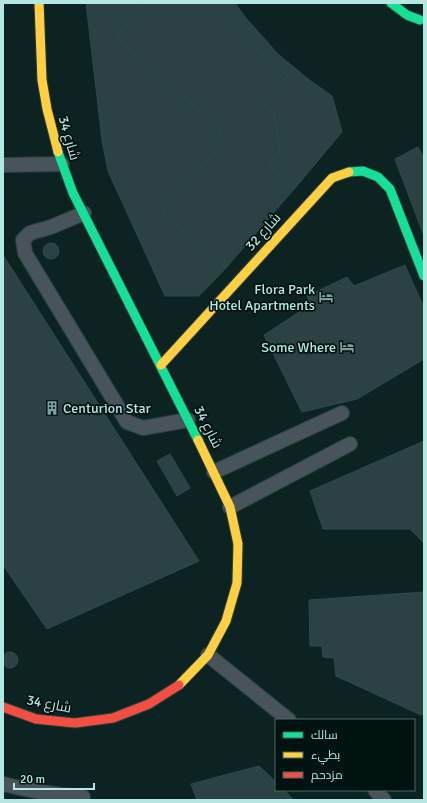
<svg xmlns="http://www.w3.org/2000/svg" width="427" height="803" viewBox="0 0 427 803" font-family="Signika,Cairo,sans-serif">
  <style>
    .building { fill: #2c4141; stroke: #274d50 }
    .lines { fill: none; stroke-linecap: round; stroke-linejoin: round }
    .lane-casing { stroke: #29413e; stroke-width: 16 }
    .fast-casing { stroke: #29413e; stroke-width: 11 }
    .slow-casing { stroke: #29413e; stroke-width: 11 }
    .jam-casing { stroke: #29413e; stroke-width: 11 }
    .lane { stroke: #49535a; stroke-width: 14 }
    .fast { stroke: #16e098; stroke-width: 9 }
    .slow { stroke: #ffcf43; stroke-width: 9 }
    .jam { stroke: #f24e42; stroke-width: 9 }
    .labels { text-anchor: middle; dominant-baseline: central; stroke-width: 3.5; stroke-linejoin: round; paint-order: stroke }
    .street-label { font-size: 14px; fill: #b3e7e1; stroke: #001311 }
    .poi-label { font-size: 14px; fill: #b3e7e1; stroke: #001311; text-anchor: end }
  </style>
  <rect width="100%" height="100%" fill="#0d2321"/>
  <g class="building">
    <path d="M86,3h59l-29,34 106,93 -7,8 7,6 -59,69 63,55 -27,28h-34l-57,-125 -6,-31z"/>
    <path d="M145,3h59l84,73 -25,27 11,10 6,39 -11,13 26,23 -69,80 -63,-55 59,-69 -7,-6 7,-8 -106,-93z"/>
    <path d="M204,3h31l10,14 33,37 30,25 24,17 10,36 -47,56 -26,-23 11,-13 -6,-39 -11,-10 25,-27z"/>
    <path d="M418,147l6,11v78l-29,-77z"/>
    <circle cx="51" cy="251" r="8"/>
    <path d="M3,255l196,306 -152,68 -44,-64z"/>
    <path d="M405,265l19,43v51l-67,40 -55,13 -38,-77 46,-30 -3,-9 40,-19 7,9z"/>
    <path d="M424,441v102l-14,-14h-87l-13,-38z"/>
    <path d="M170,454l20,34 -13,8 -20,-35z"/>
    <path d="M424,592v122l-3,1 -85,-39 -2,-18 -11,-1 -1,-11h-12l-1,-46z"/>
    <circle cx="10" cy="660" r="8"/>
    <path d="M259,766l17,16v8h8l10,10h-97l-6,-16z"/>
  </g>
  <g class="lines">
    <defs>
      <g id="lane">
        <path d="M3,165l59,-1"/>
        <path d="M84,213l-33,14 -21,6 -7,7 2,13 102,169 16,6 45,-8"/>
        <path d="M214,472l128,-59"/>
        <path d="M230,507l120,-63"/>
        <path d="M208,655l81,65"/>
        <path d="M3,784c27,7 52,11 80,13"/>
        <path d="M375,790l9,10"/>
      </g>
      <g id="fast">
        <path d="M391,3l16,12 13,5"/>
        <path d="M58,152l15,41 125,247"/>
        <path d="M349,172l14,-1 15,6 12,12 34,87"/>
      </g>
      <g id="slow">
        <path d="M39,3l3,77 5,29 11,43"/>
        <path d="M161,365l171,-187 17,-6"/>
        <path d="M179,685l29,-30 18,-34 11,-38 1,-39 -8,-37 -32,-67"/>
      </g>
      <path id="jam" d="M3,707l33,12 39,4 38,-5 36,-14 30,-19"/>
    </defs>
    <use href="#lane" class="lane-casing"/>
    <use href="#fast" class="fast-casing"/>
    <use href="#slow" class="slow-casing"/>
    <use href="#jam" class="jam-casing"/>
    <use href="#lane" class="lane"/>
    <use href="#fast" class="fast"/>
    <use href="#slow" class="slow"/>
    <use href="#jam" class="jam"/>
  </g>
  <defs>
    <symbol id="hotel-bare" viewBox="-9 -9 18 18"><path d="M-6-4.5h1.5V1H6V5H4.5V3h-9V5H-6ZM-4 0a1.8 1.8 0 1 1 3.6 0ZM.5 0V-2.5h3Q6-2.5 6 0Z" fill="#79a29e" stroke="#001311" stroke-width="2.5" paint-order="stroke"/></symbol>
    <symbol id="building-bare" viewBox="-9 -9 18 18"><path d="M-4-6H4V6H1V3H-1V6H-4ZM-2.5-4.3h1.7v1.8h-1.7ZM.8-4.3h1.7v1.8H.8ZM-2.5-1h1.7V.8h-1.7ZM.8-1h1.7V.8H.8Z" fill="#79a29e" stroke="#001311" stroke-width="2.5" paint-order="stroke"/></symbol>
  </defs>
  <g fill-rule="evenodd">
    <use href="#hotel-bare" x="316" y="287" width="20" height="20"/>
    <use href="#hotel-bare" x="337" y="337" width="20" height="20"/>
    <use href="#building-bare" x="42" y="398" width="20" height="20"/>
  </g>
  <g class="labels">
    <g class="street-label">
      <text transform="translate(69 138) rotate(74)">شارع 34</text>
      <text transform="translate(263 232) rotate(-48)">شارع 32</text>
      <text transform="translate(208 427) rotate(63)">شارع 34</text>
      <text transform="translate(49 704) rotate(11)">شارع 34</text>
    </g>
    <g class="poi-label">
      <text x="315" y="289">Flora Park<tspan x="315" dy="16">Hotel Apartments</tspan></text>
      <text x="336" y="347">Some Where</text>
      <text x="63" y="408" text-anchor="start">Centurion Star</text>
    </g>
  </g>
  <rect width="427" height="803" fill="none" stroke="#b3e7e1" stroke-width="8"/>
  <rect x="275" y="719" width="140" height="72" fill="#001311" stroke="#486864"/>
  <rect x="283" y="732" width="20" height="6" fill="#16e098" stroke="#486864"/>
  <text x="311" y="739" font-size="12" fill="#b3e7e1">سالك</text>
  <rect x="283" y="752" width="20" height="6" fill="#ffcf43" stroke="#486864"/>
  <text x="311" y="759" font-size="12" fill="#b3e7e1">بطيء</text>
  <rect x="283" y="772" width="20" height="6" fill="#f24e42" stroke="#486864"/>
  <text x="311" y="779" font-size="12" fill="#b3e7e1">مزدحم</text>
  <path d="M14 783v6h80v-6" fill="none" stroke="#b3e7e1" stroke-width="2"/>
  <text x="20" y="783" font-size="12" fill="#b3e7e1" stroke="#001311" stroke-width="3" paint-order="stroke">20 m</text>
</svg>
